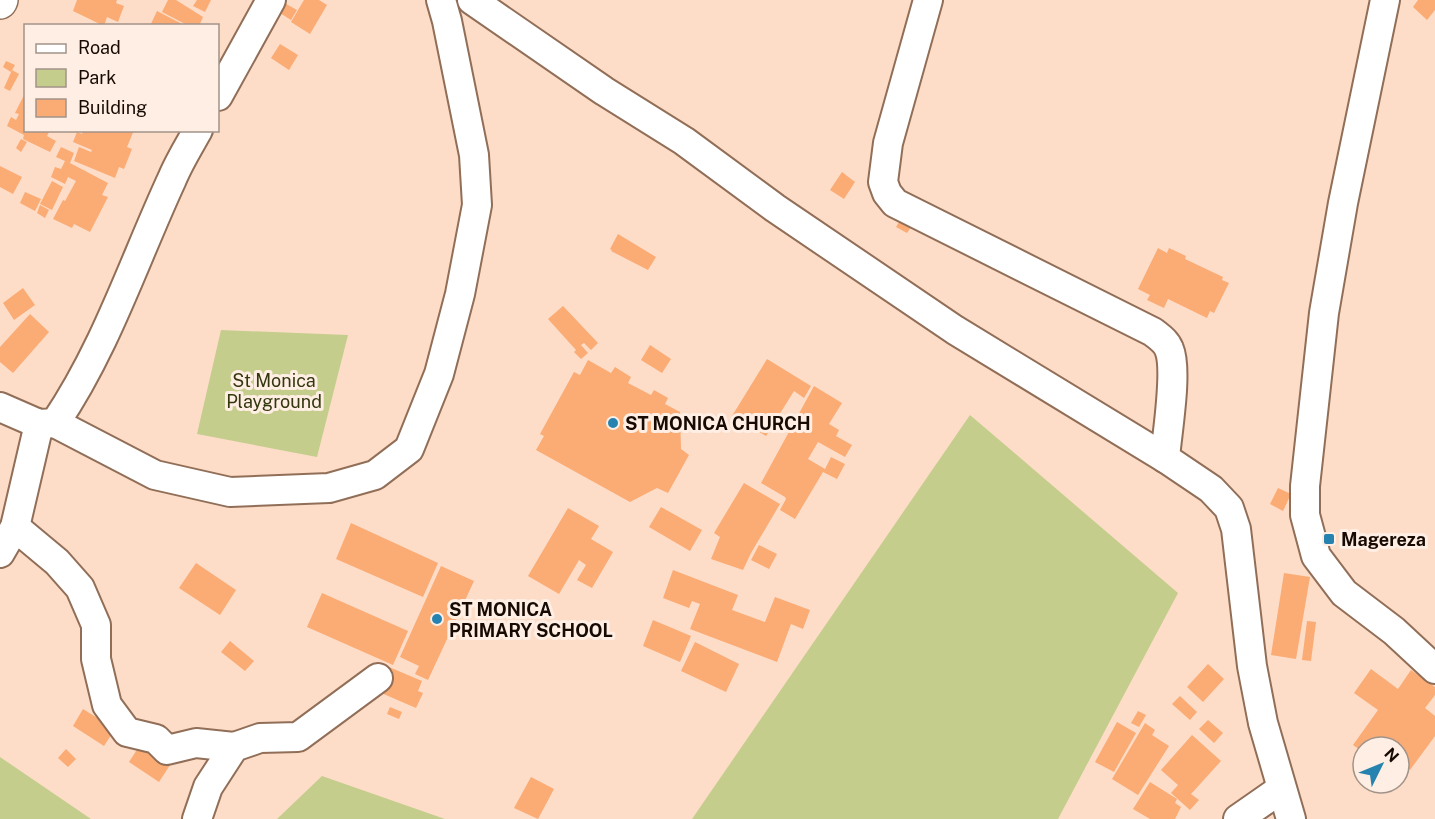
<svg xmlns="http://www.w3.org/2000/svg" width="1435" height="819" viewBox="0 0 1435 819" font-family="'Public Sans',sans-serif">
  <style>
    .green { fill: #c4cd8c }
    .building { fill: #fbab74 }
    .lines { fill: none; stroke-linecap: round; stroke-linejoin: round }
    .minor-casing { stroke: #916e57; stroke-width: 32 }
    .highway-casing { stroke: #916e57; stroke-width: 36 }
    .minor { stroke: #fff; stroke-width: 28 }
    .highway { stroke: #fff; stroke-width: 33 }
    .poi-dot { fill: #2683b0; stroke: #feeee3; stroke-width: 2 }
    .labels { text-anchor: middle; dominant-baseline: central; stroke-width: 6; stroke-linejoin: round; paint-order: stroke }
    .park-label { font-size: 18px; fill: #33370f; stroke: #feeee3 }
    .poi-label { font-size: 18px; font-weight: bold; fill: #170a03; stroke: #feeee3; text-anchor: start }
  </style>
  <rect width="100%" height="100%" fill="#fdddc8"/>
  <g class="green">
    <path d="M221,330l127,5 -31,122 -120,-23z"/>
    <path d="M970,415l208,178 -120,226h-366z"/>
    <path d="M0,757l91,62h-91z"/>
    <path d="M322,776l123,43h-168z"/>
  </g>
  <g class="building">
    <path d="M77,0h40l-1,3 8,3 -6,16 -11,-5 -3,9 -31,-15z"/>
    <path d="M168,0h8l27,17 -4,9h-10l-27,-14z"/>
    <path d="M197,0h14l-6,12 -12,-6z"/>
    <path d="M279,0l18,10 -6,10 -19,-12z"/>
    <path d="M304,0h15l8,5 -17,29 -19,-12z"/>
    <path d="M1418,0h17v10l-8,10 -14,-13z"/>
    <path d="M157,11l29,15h-36z"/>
    <path d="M280,44l18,11 -9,15 -18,-12z"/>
    <path d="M6,61l9,4 -4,7 -8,-5z"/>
    <path d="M12,70l7,4 -9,17 -6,-3z"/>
    <path d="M26,91v39h24l-3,6 9,5 -6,11 -27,-13 1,-4 -17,-9 4,-9 5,3 3,-6 -4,-1z"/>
    <path d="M83,130h51l-7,17 5,2 -8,20 -5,-2 -4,11 -41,-17 5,-14 12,5 1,-2 -19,-8 4,-10 5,2z"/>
    <path d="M21,139l6,3 -6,10 -5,-4z"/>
    <path d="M61,147l13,6 -4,10 38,20 -6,12 6,2 -18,35 -16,-8 -2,4 -19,-9 10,-19 2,1 11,-20 -8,-4 -3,7 -14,-7 4,-10 6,2 4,-8 -9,-4z"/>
    <path d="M0,166l22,11 -9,17 -13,-7z"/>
    <path d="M842,172l13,10 -11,17 -14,-9z"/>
    <path d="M52,181l11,6 -11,23 -12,-6z"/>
    <path d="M25,192l16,7 -6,12 -15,-8z"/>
    <path d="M40,205l9,5 -4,8 -8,-5z"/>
    <path d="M902,217l11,7 -6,9 -11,-6z"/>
    <path d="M618,234l38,23 -8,13 -37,-19 1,-1 -2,-1z"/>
    <path d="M1158,248l9,5 2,-5 17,8 -1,3 38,18 -1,3 7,3 -15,30 -4,-2 -3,7 -39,-19 -4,9 -17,-8 3,-5 -12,-6z"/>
    <path d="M23,288l12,17 -21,15 -11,-17z"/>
    <path d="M563,306l35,37 -7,7 -7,-7 -3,2 7,8 -7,6 -7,-7 2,-2 -28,-31z"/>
    <path d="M30,314l19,18 -36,41 -13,-11v-15z"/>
    <path d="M650,345l21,14 -9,14 -21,-13z"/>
    <path d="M767,359l44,27 -7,12 -10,-7 -28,45 -34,-20z"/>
    <path d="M588,360l23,13 4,-6 16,10 -3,6 23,12 3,-5 14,8 -3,6 15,8 1,37 8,6 -21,38 -11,-5 -27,14 -94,-52 8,-14 -4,-2 34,-62 6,3z"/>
    <path d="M814,386l28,17 -13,21 10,6 -3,6 16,9 -7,12 -27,-15 -10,17 17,10 6,-12 14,7 -8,15 -14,-7 -28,47 -15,-9 6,-11 -1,-2 -24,-14z"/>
    <path d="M744,483l36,21 -29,49 -8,17 -32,-11 9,-22 -6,-4z"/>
    <path d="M1278,488l13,6 -8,17 -13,-7z"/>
    <path d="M661,507l41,23 -12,21 -41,-24z"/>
    <path d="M568,508l31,18 -8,13 22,13 -21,36 -15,-8 9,-15 -7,-5 -20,34 -31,-18z"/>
    <path d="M351,523l87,40 -15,34 -87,-38z"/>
    <path d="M759,545l18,9 -8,15 -18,-9z"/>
    <path d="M196,563l40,27 -16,25 -41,-27z"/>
    <path d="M441,566l33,15 -46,99 -13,-6 4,-8 -19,-9z"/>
    <path d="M673,570l65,25 -6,15 33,12 10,-25 35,13 -7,19 -12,-5 -14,38 -87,-33 10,-25 -8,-3 -3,7 -26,-10z"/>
    <path d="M1284,573l26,4 -14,82 -25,-4z"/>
    <path d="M322,593l86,38 -15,34 -86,-38z"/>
    <path d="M653,620l38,16 -11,26 -37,-16z"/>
    <path d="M1307,621l9,1 -5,39 -9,-1z"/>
    <path d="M230,641l24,20 -9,10 -24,-19z"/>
    <path d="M695,642l44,22 -13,28 -45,-21z"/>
    <path d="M1208,664l16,15 -21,23 -16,-15z"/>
    <path d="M389,667l33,14 -4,10 5,2 -7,15 -37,-16z"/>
    <path d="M1371,669l27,20 13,-19 24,17v8l-10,13 10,8v20l-25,34 -11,-8v-15h-36v5l-10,-7 25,-35 -24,-17z"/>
    <path d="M1180,696l17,16 -7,8 -18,-16z"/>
    <path d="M390,707l12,5 -3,7 -12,-5z"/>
    <path d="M83,709l32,20 -11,17 -31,-20z"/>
    <path d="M1138,711l8,4 -7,12 -8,-4z"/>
    <path d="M1208,720l15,13 -9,10 -15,-14z"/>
    <path d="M1117,722l19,11 -22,39 -19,-10z"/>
    <path d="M1145,723l10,7 -3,5 17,11 -31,49 -26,-16z"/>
    <path d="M1192,735l29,26 -30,33 8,6 -9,10 -19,-17 7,-8 -17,-15z"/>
    <path d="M140,745l30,20 -11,17 -30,-20z"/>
    <path d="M66,749l10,10 -8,8 -10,-9z"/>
    <path d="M531,777l23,12 -16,30 -24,-11z"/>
    <path d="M1150,782l27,17 -2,4 6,4 -6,12h-25l-17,-10z"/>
  </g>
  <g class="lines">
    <defs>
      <g id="minor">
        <path d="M472,0l132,91 80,50 91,67 180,122 210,128 46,31 18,19 7,21 16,137 11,57 28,96"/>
        <path d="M928,0l-40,143 -5,39 4,11 8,10 258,129c6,5 13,9 16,17 9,21 -2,84 -4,109"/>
        <path d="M1385,0l-42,203 -19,110 -19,173v29l11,41 28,37 50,38 41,38"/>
        <path d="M218,96l53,-96"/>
        <path d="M0,407l39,17 16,-1c51,-75 79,-162 117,-244 7,-17 17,-33 26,-49"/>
        <path d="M55,423l100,52 75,17 99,-4 46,-13 34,-26 30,-75 21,-80 17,-89 -3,-50 -27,-134 -6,-21"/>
        <path d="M15,527l42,35 23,26 16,37v34l11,46 20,27 29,7 11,11 29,-7 38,4"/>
        <path d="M0,553l15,-26 24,-103"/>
        <path d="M197,819l11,-32 26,-40 26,-9 38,-1 80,-59"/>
        <path d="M1238,819l43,-30"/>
      </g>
      <path id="highway" d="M0,2l1,-2"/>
    </defs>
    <use href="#minor" class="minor-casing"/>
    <use href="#highway" class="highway-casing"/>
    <use href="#minor" class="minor"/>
    <use href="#highway" class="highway"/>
  </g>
  <g class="poi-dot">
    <circle cx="613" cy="423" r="6"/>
    <rect x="1323" y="533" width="12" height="12" rx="3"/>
    <circle cx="437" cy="619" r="6"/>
  </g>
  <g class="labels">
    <g class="park-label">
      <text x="274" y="380">St Monica<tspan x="274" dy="21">Playground</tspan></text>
    </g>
    <g class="poi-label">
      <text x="625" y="423">ST MONICA CHURCH</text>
      <text x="1341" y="539">Magereza</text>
      <text x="449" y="609">ST MONICA<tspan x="449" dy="21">PRIMARY SCHOOL</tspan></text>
    </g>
  </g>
  <rect x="24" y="24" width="195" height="108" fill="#feeee3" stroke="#a29389" stroke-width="1.5"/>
  <rect x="36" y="44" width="30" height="9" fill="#ffffff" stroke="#a29389" stroke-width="1.5"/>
  <text x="78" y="54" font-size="18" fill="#170a03">Road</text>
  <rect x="36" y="69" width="30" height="18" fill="#c4cd8c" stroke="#a29389" stroke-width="1.5"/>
  <text x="78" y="84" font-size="18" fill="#170a03">Park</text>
  <rect x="36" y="99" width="30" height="18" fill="#fbab74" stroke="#a29389" stroke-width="1.5"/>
  <text x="78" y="114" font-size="18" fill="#170a03">Building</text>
  <g transform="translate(1381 765) rotate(47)"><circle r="28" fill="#feeee3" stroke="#a29389" stroke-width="1.5"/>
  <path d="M0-4.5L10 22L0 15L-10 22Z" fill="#2683b0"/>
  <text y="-9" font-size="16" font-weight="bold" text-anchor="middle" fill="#170a03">N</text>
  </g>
</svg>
